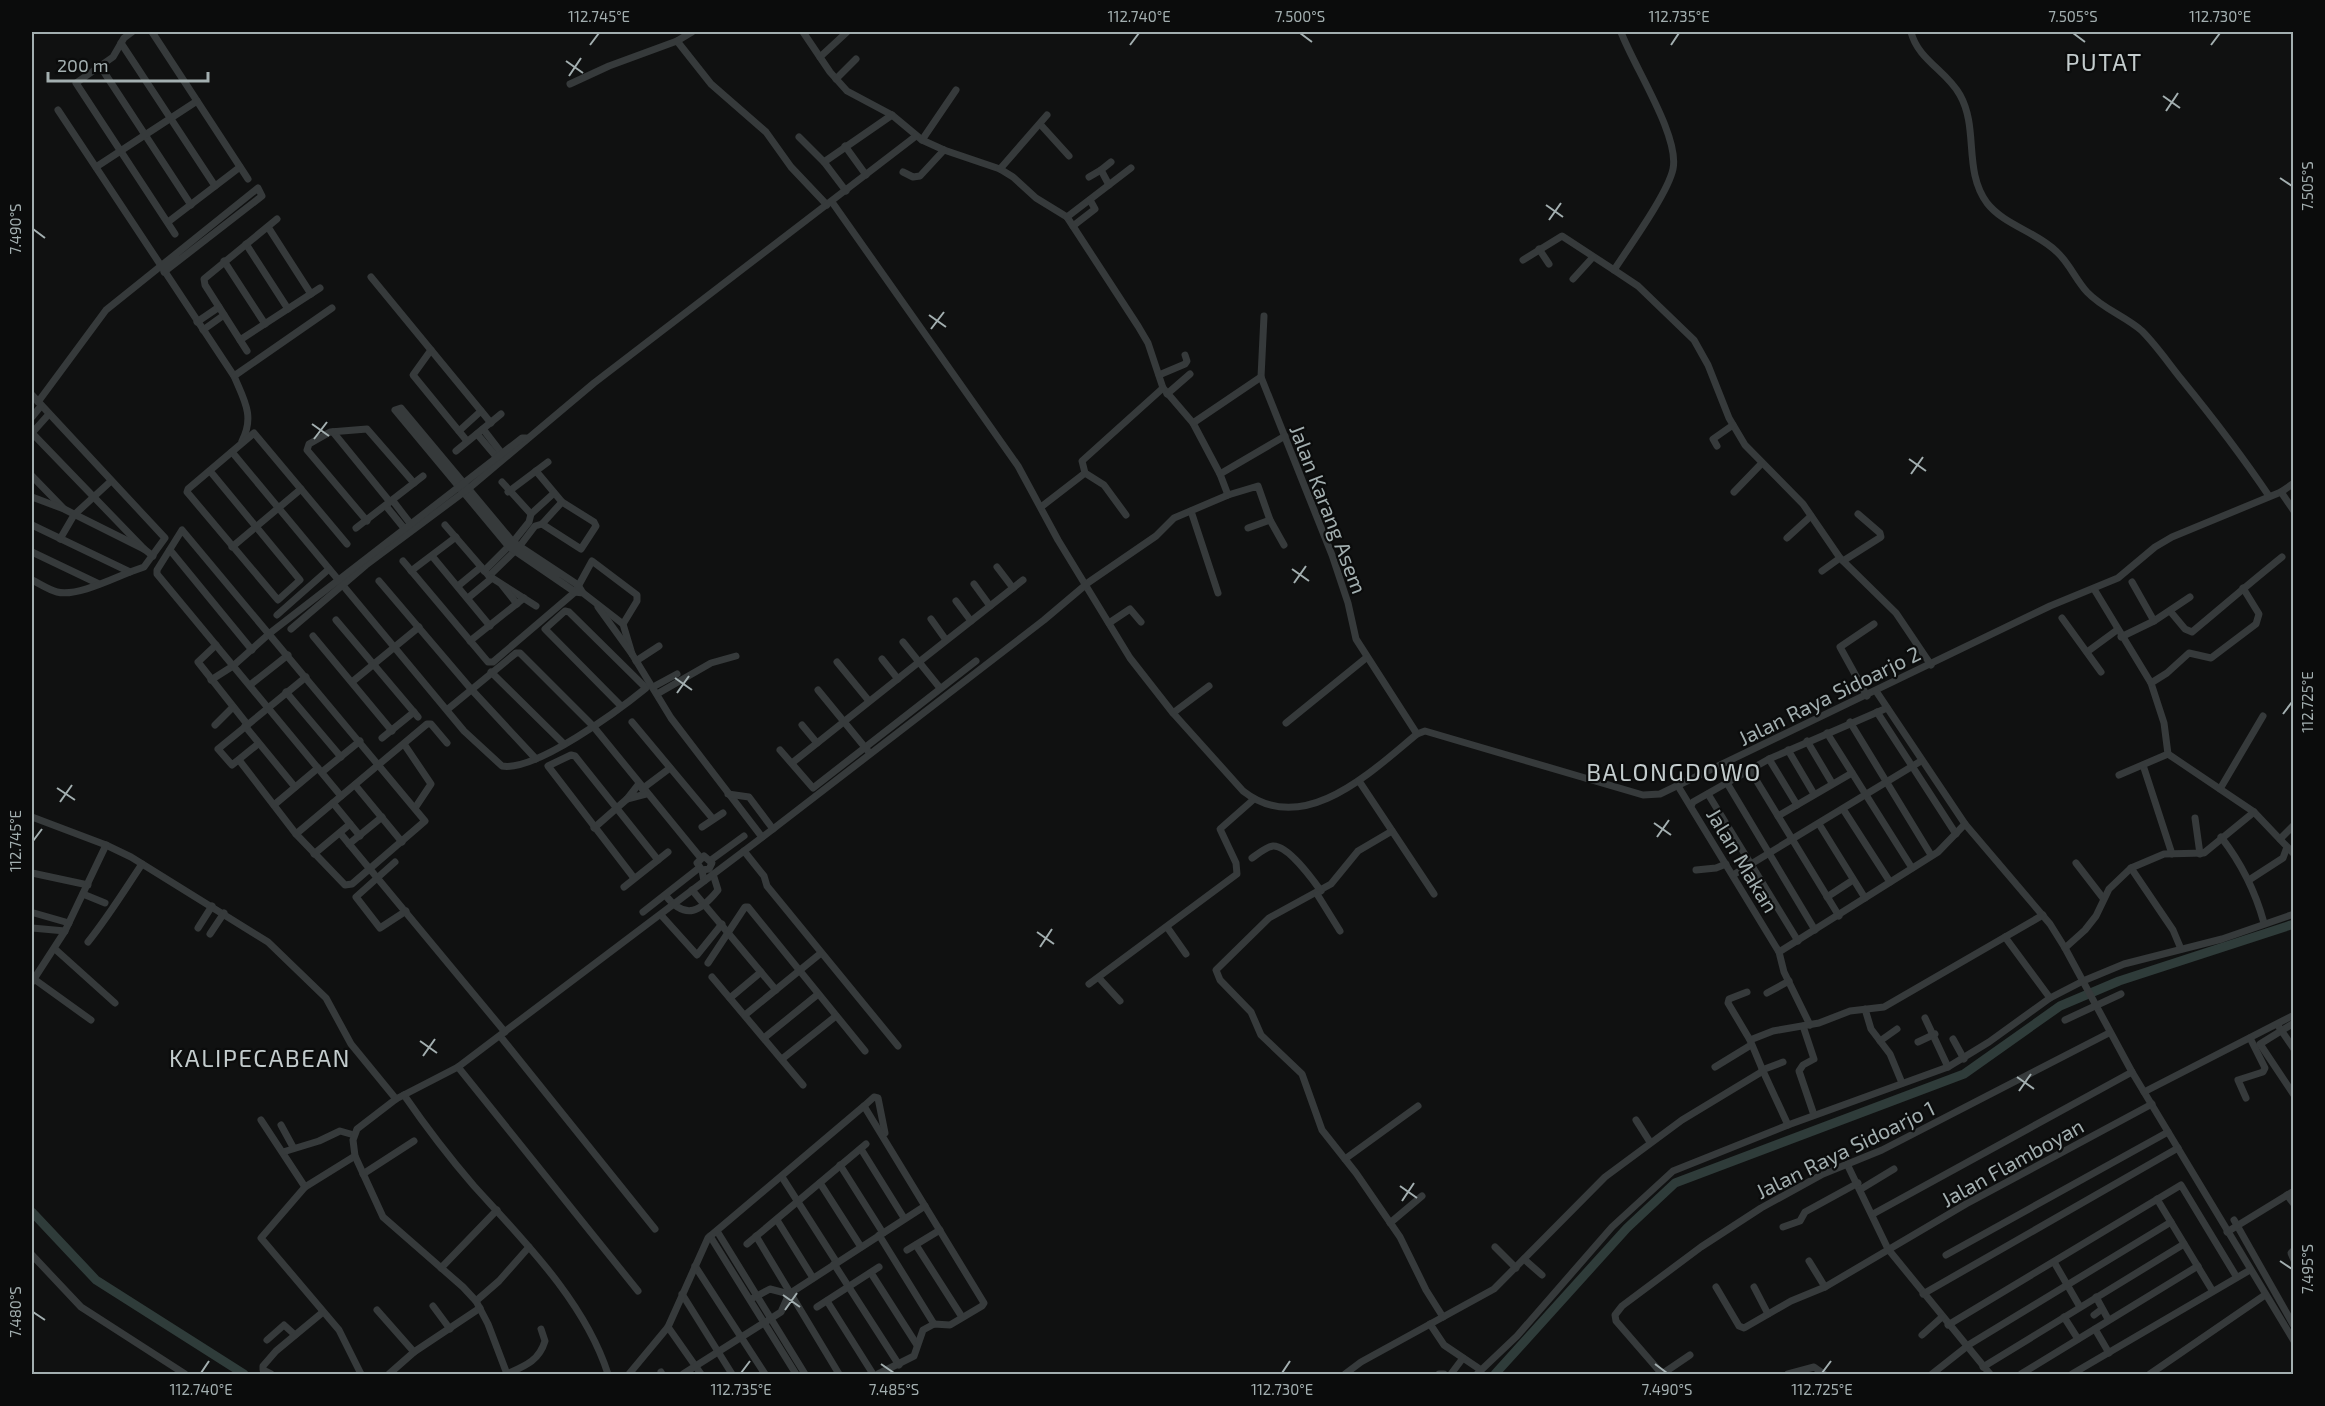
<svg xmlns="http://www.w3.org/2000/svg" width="2325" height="1406" viewBox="0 0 2325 1406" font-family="'Exo 2',sans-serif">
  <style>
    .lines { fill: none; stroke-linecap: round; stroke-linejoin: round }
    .river { stroke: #2f3c3a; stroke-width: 9 }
    .minor { stroke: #363a3b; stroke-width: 7 }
    .ticks { fill: none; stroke: #a3afb0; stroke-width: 2 }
    .labels { text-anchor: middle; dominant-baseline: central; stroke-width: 4.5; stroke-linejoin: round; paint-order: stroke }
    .street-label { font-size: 21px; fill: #a3afb0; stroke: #0b0c0c }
    .quarter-label { font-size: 24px; letter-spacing: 1.5px; fill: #c3cccd; stroke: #0b0c0c }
    .neatline { fill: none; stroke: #a3afb0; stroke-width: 2 }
    .ticks-label { font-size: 15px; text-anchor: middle; fill: #a3afb0 }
  </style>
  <rect width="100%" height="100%" fill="#101111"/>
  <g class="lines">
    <g class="river">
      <path d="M32,1212l64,68 148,94"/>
      <path d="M1495,1374l132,-146 48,-45 289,-109 96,-68 59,-25 175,-57"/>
    </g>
    <g class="minor">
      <path d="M132,32l-8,6 -11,19 -37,26 99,151"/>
      <path d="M152,32l96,147"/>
      <path d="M803,32l27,40 17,19 45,24 30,25 22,10 56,19 13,8 23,21 31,19 71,109 10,17 15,45 30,35 27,51 8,21"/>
      <path d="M1621,32c12,33 59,104 52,137 -5,24 -44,78 -59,101l24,16 56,54 14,25 21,53 16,27 58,59 37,54 56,55 35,52"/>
      <path d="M1911,32c7,28 36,39 49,63 19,34 3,75 27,108 17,22 50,29 70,49 12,11 19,28 30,40 16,17 38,24 55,39 15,15 27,33 40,49 31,38 60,76 87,116"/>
      <path d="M677,41l34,43 55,48 25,35 36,38"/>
      <path d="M121,43l94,143"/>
      <path d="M820,57l27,-25"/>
      <path d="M100,66l91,139"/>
      <path d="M836,79l20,-20"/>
      <path d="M570,84l39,-18 68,-25 15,-9"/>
      <path d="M58,110l176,266c10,24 21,40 8,65"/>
      <path d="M1040,124l29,32"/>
      <path d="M799,137l25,25 22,29"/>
      <path d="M922,140l34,-50"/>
      <path d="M845,146l21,29"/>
      <path d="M824,162l68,-47"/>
      <path d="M96,167l101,-66"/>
      <path d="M1000,169l47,-54"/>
      <path d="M903,172l10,5 7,-1 24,-26"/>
      <path d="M1089,177l12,-7"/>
      <path d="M1109,185l-8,-15 10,-8"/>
      <path d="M832,202l186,264 40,74 72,118 43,55 70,78c61,48 130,-21 174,-57l8,-3 218,64 17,-1 390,-188 68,-28 37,-31 17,-10 109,-45 13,-9"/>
      <path d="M1067,217l64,-49"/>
      <path d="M168,222l72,-55"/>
      <path d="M1073,226l22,-17 -5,-9"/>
      <path d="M268,227l43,67"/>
      <path d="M246,244l42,65"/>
      <path d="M1539,249l10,15"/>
      <path d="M1523,260l39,-24 52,34"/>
      <path d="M224,261l41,63"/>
      <path d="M371,277l120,146"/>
      <path d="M1573,279l20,-22"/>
      <path d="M1264,316l-3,61 71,178 16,48 8,36 61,95"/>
      <path d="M197,322l22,-15"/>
      <path d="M203,330l21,-15"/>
      <path d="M240,340l80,-52"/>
      <path d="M431,350l-18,25 54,66"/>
      <path d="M247,351l-42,-66 -1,-6 73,-60"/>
      <path d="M1159,375l26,-11 2,-3 -2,-6"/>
      <path d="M234,376l98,-68"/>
      <path d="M1167,394l23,-20"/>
      <path d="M32,395l133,143 -21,29 -14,5 -98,-47"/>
      <path d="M38,402l68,-92 152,-122 4,8 -98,76"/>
      <path d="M32,417l9,-11"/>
      <path d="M1193,423l68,-46"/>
      <path d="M483,429l20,26"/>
      <path d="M459,431l22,-20"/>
      <path d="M333,432l57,70"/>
      <path d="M32,433l112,116"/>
      <path d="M32,433l17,-19"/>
      <path d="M477,434l22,26"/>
      <path d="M1717,446l-4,-7 20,-14"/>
      <path d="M456,451l45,-37"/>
      <path d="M232,452l232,279 38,35c33,6 117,-56 144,-78l-77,-76 -4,-1 -20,18 76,77"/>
      <path d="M210,471l90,109 -22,20 -91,-108 1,-3 66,-56 93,111"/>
      <path d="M536,471l26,31 32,20 2,4 -15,23 -39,-25"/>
      <path d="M1220,474l65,-38"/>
      <path d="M32,476l31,32"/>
      <path d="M502,482l29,32"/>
      <path d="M508,492l40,-30"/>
      <path d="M1734,492l28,-29"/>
      <path d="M2281,492l13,19"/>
      <path d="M32,497l32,12 80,40 9,7"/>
      <path d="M393,501l20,26"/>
      <path d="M386,506l22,27"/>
      <path d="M1041,507l44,-34"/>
      <path d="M1191,511l27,82"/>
      <path d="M1126,515l-22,-30 -19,-12 -3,-12 81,-73"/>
      <path d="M367,521l-60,-71 2,-6 21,-12 37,-3 47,54"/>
      <path d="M445,525l44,51 47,30"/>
      <path d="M356,528l67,-52"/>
      <path d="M1248,528l22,-8"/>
      <path d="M1787,538l24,-22"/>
      <path d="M60,539l14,-24 37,-34"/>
      <path d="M232,547l69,-58"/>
      <path d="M170,550l82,100"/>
      <path d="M32,552l67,32"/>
      <path d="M432,556l58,70"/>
      <path d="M403,561l85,101h5l82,-70 17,-31 45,34v6l-14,23"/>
      <path d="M1843,561l38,-24 -1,-4 -22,-19"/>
      <path d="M997,567l16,21"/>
      <path d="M411,571l45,-34"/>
      <path d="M484,571l29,-29 16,-20 2,-8 23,-21"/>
      <path d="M1822,571l18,-13"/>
      <path d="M489,576l30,-29 16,-21 7,-2 20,-22"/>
      <path d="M32,580c8,4 17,10 25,12 19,5 55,-13 73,-20"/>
      <path d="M379,581l92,108 65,70"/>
      <path d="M2132,582l22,39 36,-24"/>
      <path d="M974,584l16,22"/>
      <path d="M502,585l15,19"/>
      <path d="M458,586l23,-19"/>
      <path d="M2094,589l57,94 13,40 4,31 86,58 40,42"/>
      <path d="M583,593l-8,-1 -66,-45 -114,-137 6,-2 112,134 65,43 5,8 40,31 9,30"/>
      <path d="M468,598l24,-20"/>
      <path d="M956,601l15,20"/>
      <path d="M598,607l34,47 39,64 91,119"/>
      <path d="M2170,611l15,18 7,3c30,-25 59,-50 90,-75"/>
      <path d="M277,615l52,-46"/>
      <path d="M2062,618l39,54"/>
      <path d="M931,619l15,21"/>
      <path d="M336,620l82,97"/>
      <path d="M1109,623l21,-14 11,13"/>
      <path d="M291,629l75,-64 102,-76 126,-106 322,-247"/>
      <path d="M313,636l79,95"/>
      <path d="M2121,637l33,-16"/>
      <path d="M470,641l54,-43"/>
      <path d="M216,645l-18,17 49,62"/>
      <path d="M2087,652l30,-22"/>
      <path d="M882,659l16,20"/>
      <path d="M636,661l23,-15"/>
      <path d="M837,662l32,39"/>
      <path d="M491,672l73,72"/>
      <path d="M211,680l22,-14 37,-33 252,-195h4"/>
      <path d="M352,682l67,-55"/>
      <path d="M2151,683l16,-10 22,-20 22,5 45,-34 3,-10 -16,-26"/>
      <path d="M250,685l38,-30"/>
      <path d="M653,687l24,-13"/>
      <path d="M940,688l-21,-26 104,-82"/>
      <path d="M818,690l50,61"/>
      <path d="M1876,691l89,133 85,100 15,24 67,124 162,269"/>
      <path d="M286,692l55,65"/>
      <path d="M657,694l54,-31 25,-7"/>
      <path d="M1867,696l-27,-49 34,-23"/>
      <path d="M448,709l68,-56h4l73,73 107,131"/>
      <path d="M1877,712l79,122"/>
      <path d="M1173,713l36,-27"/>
      <path d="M632,722l81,97"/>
      <path d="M1850,722l81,133"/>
      <path d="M1286,723l80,-65"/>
      <path d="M215,725l18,-18"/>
      <path d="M802,725l15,18"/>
      <path d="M245,726l50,61"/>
      <path d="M1827,733l85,135"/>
      <path d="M382,738l32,-26"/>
      <path d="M1807,741l25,42"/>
      <path d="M258,744l-26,21 -14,-16 88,-72"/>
      <path d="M404,744l27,40 -16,24"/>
      <path d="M780,750l33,38 163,-127"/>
      <path d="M1788,750l26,44"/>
      <path d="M1769,759l28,46"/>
      <path d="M239,760l57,74 49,51 7,-1 73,-63 -243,-291 -25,40v4l184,222"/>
      <path d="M792,763l127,-101 -16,-20"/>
      <path d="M2143,765l29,89"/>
      <path d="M1750,770l89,146"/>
      <path d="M322,772l38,-31"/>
      <path d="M2119,775l49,-21"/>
      <path d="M1359,781l75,113"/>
      <path d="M1727,783l88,147"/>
      <path d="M355,785l47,57"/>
      <path d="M638,785l-11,14 19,-5"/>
      <path d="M1678,786l101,166 5,20 26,53"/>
      <path d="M642,789l28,-21"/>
      <path d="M2220,789l43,-73"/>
      <path d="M728,794l21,3 24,32"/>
      <path d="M1708,794l90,147"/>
      <path d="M333,803l27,33"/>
      <path d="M274,805l44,-37"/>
      <path d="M1691,806l2,-4 76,-43 118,-51"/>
      <path d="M1843,809l47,73"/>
      <path d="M1778,816l74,-43"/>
      <path d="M32,817l74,28 25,12 137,85 58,56 25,46 45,55"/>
      <path d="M2195,818l5,36"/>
      <path d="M1819,824l46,74"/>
      <path d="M702,827l21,-14"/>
      <path d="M594,828l33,-29"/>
      <path d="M1392,831l-34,20 -27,33 -62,34 -53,52 4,10 31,32 10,23 41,39 20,56 34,43 44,64 26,53 17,27"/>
      <path d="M340,833l165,199"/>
      <path d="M296,834l131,-110h4l16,19"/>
      <path d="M2221,837c21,27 34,53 43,86"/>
      <path d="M2280,839l14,-14"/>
      <path d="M349,844l33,-27"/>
      <path d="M744,851l20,25 3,10 131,160"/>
      <path d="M314,854l36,-30"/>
      <path d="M1252,858c6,-4 14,-11 21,-12 15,-1 40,34 48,45"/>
      <path d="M711,860l33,-24"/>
      <path d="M395,862l-39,35 24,31 26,-17"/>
      <path d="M2076,863l27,35"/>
      <path d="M2131,868l42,62 8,19"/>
      <path d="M702,870l7,-1 3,-6 -8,-7 -7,7 5,7 2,11"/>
      <path d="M1696,870l20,-2 10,-4"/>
      <path d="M32,873l56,12"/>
      <path d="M1733,875l188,-114"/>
      <path d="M634,878l-86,-112 23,-11 4,1 83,104"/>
      <path d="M2249,880l34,-22 4,-11"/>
      <path d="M624,887l44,-35"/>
      <path d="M692,890l84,100"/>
      <path d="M83,894l22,9"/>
      <path d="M1317,894l23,37"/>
      <path d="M666,896c20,25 35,15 52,-6l-5,-16"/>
      <path d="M1827,897l26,-17"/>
      <path d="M643,912l56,-44"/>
      <path d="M34,913l35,10"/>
      <path d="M661,915l36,40 25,-31"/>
      <path d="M1167,927l19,27"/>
      <path d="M32,928l33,3"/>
      <path d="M198,928l14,-22"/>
      <path d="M210,934l14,-21"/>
      <path d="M2005,937l45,61"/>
      <path d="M88,942c20,-25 36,-51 54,-78"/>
      <path d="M2065,948l20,-18 11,-14 13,-27 22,-21 33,-14 40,-1 50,-41"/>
      <path d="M55,949l60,54"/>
      <path d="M1779,952l159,-100 27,-28"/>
      <path d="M708,963l37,-56h3l117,144"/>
      <path d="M712,977l91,108"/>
      <path d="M1099,978l21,23"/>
      <path d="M34,979l57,41"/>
      <path d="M32,982l33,-51 41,-86"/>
      <path d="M1089,984l148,-110 -1,-11 -16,-34 34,-30"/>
      <path d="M1747,992l-18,7 -1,4 22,37"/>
      <path d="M1767,993l22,-12"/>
      <path d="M730,998l31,-26"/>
      <path d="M1865,1009l6,20 19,25 12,29"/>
      <path d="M745,1015l76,-62"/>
      <path d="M1925,1018l23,49"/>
      <path d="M2065,1020l56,-26"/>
      <path d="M2294,1023l-34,21 34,51"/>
      <path d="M1803,1026l11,33 -11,6 -4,6 15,44"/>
      <path d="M2279,1027l15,22"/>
      <path d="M500,1036l155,193"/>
      <path d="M764,1038l53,-43"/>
      <path d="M1953,1039l11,20"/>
      <path d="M1880,1041l17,-12"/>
      <path d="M1918,1042l17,-8"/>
      <path d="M782,1059l54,-43"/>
      <path d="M458,1067l180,224"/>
      <path d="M1715,1067l36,-22"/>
      <path d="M1762,1070l21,-8"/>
      <path d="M1763,1071l25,54"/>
      <path d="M2144,1092l150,-77"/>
      <path d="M404,1095c22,32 45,62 70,91 50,55 111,116 134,188"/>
      <path d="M2246,1098l-8,-18 25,-8 2,-4 -15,-30"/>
      <path d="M864,1106l10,-9 4,1 7,35"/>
      <path d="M261,1120l44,67 50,-31"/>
      <path d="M1636,1120l14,22"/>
      <path d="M281,1125l12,22"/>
      <path d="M861,1149l43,69"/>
      <path d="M283,1152l36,-11 21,-10 14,4"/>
      <path d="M1345,1159l73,-53"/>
      <path d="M840,1165l43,68"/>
      <path d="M1848,1166l40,83 102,125"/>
      <path d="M363,1174l51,-33"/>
      <path d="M782,1177l55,86"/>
      <path d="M820,1183l41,64"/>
      <path d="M305,1187l-44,51 78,92 22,44"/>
      <path d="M1861,1189l33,-20"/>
      <path d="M2287,1195l7,9"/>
      <path d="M2157,1199l55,91"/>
      <path d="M1873,1214l259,-142"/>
      <path d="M777,1220l36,58"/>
      <path d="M2234,1220l60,106"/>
      <path d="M1390,1223l32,-27"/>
      <path d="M1783,1227l17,-6 5,-9 53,-29"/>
      <path d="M717,1231l88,143"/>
      <path d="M2227,1232l67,-41"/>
      <path d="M879,1235l55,89"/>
      <path d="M710,1236l86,138"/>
      <path d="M756,1236l83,138"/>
      <path d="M747,1244l119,-100"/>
      <path d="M916,1245l46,72"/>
      <path d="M1495,1247l21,21"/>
      <path d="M907,1250l33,-20"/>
      <path d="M2294,1250l-3,3 3,7"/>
      <path d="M32,1255l49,52 104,67"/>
      <path d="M1946,1255l222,-123"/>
      <path d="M1524,1259l18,16"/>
      <path d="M1809,1261l16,26"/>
      <path d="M2054,1262l26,45"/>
      <path d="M834,1264l65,101"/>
      <path d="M695,1266l70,108"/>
      <path d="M441,1268l56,-58"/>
      <path d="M871,1273l46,72"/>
      <path d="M1716,1287l23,39 5,2 47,-27 34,-14 141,-83 186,-100"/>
      <path d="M1754,1287l14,27"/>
      <path d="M682,1294l50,80"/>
      <path d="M1923,1294l255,-146"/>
      <path d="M2096,1297l12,22"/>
      <path d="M753,1298l17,-9 19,5"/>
      <path d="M476,1301l23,-20 30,-34"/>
      <path d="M827,1301l46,73"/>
      <path d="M433,1306l17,23"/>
      <path d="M817,1307l62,-40"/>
      <path d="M377,1310l37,42"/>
      <path d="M2094,1315l8,-6"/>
      <path d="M2064,1317l14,22"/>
      <path d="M1430,1324l14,21 37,25"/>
      <path d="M1948,1325l233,-140 55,91"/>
      <path d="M668,1327l33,47"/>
      <path d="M2095,1329l14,24"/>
      <path d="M1922,1335l20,-18"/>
      <path d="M267,1340l17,-15 11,10"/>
      <path d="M1983,1367l201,-123"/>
      <path d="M661,1372l1,2"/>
      <path d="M271,1374l-8,-4v-4l13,-15 47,-39"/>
      <path d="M389,1374l25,-22 66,-44"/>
      <path d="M507,1374l-19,-50 -12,-23 -13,-14 -80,-70 -28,-61 -2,-16 4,-11 39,-30 62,-32 315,-238 271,-209 45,-38 67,-46 18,-18 54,-23 30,-9 12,34 14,25"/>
      <path d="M507,1374c18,-8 32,-13 38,-33l-4,-12"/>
      <path d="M629,1374l39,-47 40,-89 156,-132 120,197 -2,3 -32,19 -16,-1 -11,6 -9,26 -36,18"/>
      <path d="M683,1374l98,-62 8,-18 136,-88"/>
      <path d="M1345,1374l16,-12 133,-73 111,-112 77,-57 81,-49 -13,-31 23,-9 46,-8 31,-12 34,-4 159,-92"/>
      <path d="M1439,1374h5"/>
      <path d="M1451,1374l12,-16"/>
      <path d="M1477,1374l40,-38 95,-109 61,-56 115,-46 160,-58 41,-25 61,-44 33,-17 41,-17 98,-25 72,-25"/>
      <path d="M1662,1374l-46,-53 -1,-6 7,-9 79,-59 60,-39 62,-34 59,-24 227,-117"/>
      <path d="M1662,1374l28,-19"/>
      <path d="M1788,1374l26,-7 10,7"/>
      <path d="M1932,1374l38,-30 201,-122"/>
      <path d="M2021,1374l177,-108"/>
      <path d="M2072,1374l178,-104"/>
      <path d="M2150,1374l115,-79"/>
    </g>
  </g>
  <path class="ticks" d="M1300,33l12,9M2073,33l12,9M590,45l9,-12M1130,45l9,-12M1671,45l8,-12M2211,45l9,-12M566,61l17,12M569,76l12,-18M2163,96l17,12M2166,111l12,-18M2280,178l12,8M1546,205l17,12M1549,220l12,-17M33,229l12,9M929,315l17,12M931,329l13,-17M312,424l17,12M314,439l13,-17M1909,459l17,12M1911,474l12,-17M1292,569l17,12M1294,583l12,-17M675,678l17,12M677,693l12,-17M2283,714l9,-12M57,788l18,12M60,802l12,-17M1654,823l17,12M1657,837l12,-17M33,841l9,-12M1037,932l17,12M1040,947l12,-18M420,1041l17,12M423,1056l12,-17M2017,1077l17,12M2019,1091l12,-17M1400,1186l17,12M1402,1201l12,-18M2280,1261l12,8M783,1295l17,12M785,1310l12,-17M33,1312l12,8M881,1364l13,9M1655,1364l12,9M201,1373l8,-12M741,1373l9,-12M1282,1373l8,-12M1822,1373l9,-12"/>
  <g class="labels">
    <g class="street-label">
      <text transform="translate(1329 509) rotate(69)">Jalan Karang Asem</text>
      <text transform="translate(1829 695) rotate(-26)">Jalan Raya Sidoarjo 2</text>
      <text transform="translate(1743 860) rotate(59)">Jalan Makan</text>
      <text transform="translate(1845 1149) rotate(-26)">Jalan Raya Sidoarjo 1</text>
      <text transform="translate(2012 1162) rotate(-29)">Jalan Flamboyan</text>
    </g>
    <g class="quarter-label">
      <text x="2104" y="61">PUTAT</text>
      <text x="1674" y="771">BALONGDOWO</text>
      <text x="260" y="1057">KALIPECABEAN</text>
    </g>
  </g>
  <rect width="2325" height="1406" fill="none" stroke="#0b0c0c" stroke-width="66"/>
  <path d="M48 72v9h160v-9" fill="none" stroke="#a3afb0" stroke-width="3"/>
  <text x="57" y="72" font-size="18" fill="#a3afb0" stroke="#0b0c0c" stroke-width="4.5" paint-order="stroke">200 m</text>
  <rect x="33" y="33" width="2259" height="1340" class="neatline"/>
  <g class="ticks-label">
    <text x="599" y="22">112.745°E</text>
    <text x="1139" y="22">112.740°E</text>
    <text x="1300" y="22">7.500°S</text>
    <text x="1679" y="22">112.735°E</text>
    <text x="2073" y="22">7.505°S</text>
    <text x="2220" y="22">112.730°E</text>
    <text transform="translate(2308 186) rotate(-90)" y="5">7.505°S</text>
    <text transform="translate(16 229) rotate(-90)" y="5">7.490°S</text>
    <text transform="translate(2308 702) rotate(-90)" y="5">112.725°E</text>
    <text transform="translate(16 841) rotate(-90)" y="5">112.745°E</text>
    <text transform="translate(2308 1269) rotate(-90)" y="5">7.495°S</text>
    <text transform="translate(16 1312) rotate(-90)" y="5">7.480°S</text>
    <text x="201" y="1395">112.740°E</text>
    <text x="741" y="1395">112.735°E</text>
    <text x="894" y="1395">7.485°S</text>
    <text x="1282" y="1395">112.730°E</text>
    <text x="1667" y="1395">7.490°S</text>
    <text x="1822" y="1395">112.725°E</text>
  </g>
</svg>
